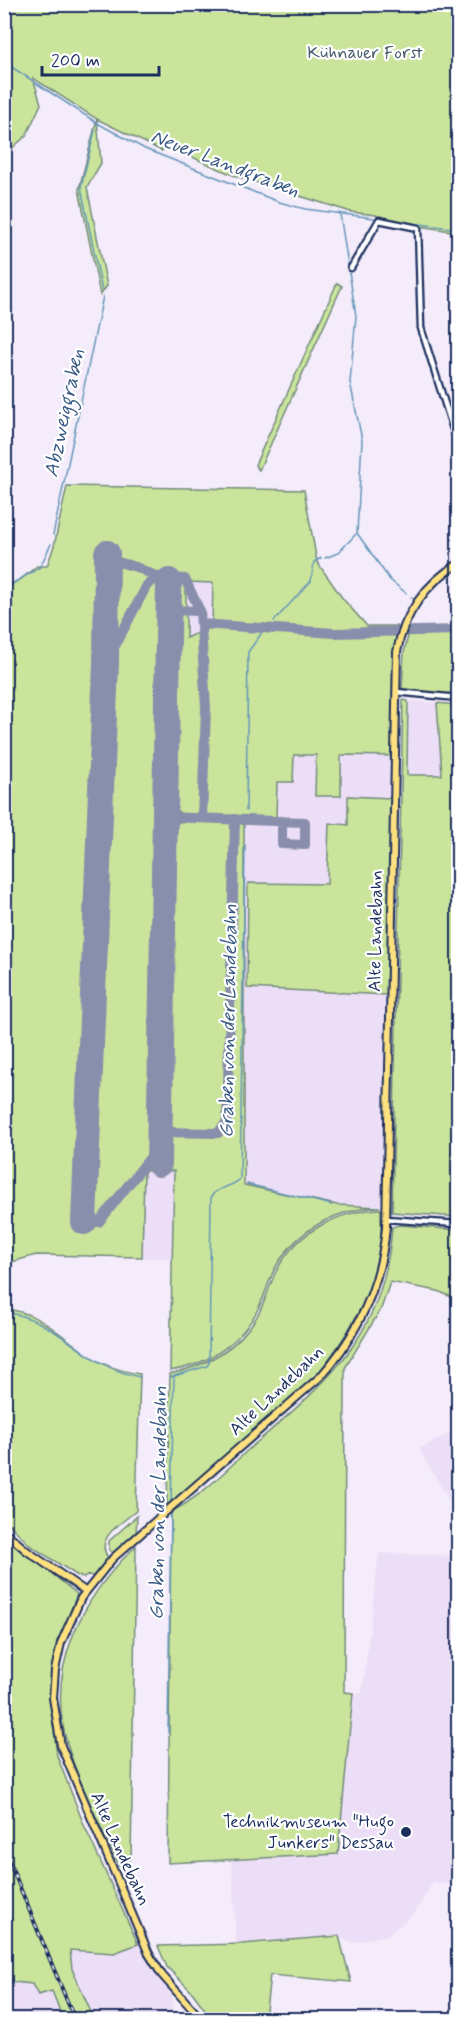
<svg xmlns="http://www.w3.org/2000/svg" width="463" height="2024" viewBox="0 0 463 2024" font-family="Mynerve,sans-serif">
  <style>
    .built { fill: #ecdef6 }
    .green { fill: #cae59b; stroke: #728a7c; stroke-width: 1.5 }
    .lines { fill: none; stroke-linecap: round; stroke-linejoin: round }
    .stream { stroke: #6495b9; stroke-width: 1.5 }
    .taxiway { stroke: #888eac; stroke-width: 10 }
    .runway { stroke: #888eac; stroke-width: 26 }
    .minor-casing { stroke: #1b2f5e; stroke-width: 9 }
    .major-casing { stroke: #1b2f5e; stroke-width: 10 }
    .minor { stroke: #fff; stroke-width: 4.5 }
    .major { stroke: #fde080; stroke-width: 6 }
    .rail-casing { stroke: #1b2f5e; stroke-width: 4 }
    .rail { stroke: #fff; stroke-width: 1.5; stroke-dasharray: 4.5; stroke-linecap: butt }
    .poi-dot { fill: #1b2f5e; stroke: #fff; stroke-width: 2 }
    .labels { text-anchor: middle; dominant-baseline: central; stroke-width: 4.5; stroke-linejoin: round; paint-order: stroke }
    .park-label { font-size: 18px; fill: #475c6d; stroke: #fff }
    .street-label { font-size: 18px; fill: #1b2f5e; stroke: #fff }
    .poi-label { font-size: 18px; fill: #1b2f5e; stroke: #fff; text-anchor: end }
    .water-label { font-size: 20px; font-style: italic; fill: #395a84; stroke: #fff }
  </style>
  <rect width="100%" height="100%" fill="#f4ecfa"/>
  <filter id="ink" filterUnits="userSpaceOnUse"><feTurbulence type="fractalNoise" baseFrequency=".0167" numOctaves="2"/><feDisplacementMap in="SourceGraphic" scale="12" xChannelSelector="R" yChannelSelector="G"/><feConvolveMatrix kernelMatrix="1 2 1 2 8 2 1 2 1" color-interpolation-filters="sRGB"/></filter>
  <g filter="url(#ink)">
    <g class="built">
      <path d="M67,486l235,7 15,69 26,37 24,27h35l-7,21 -1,17 -10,529 -4,12h-43l-93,-20 -27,11 -2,63 -179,-4 -31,9 42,-697 7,-21z"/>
      <path d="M408,701l29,2 6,72h-36z"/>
      <path d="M458,1429v76l-5,2 -34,-58z"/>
      <path d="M379,1553l79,3v329l-25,-3 -19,32 -26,21 -38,8 -11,-7 -103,8 -4,-86 106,-5 15,-160h9z"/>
      <path d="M138,1944l18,31 17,21 -2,23h-77l-22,-50 -2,-19 44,3z"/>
      <path d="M5,1981l27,3 20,7 11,28 -58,1z"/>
    </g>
    <g class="green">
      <path d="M4,5h454v227l-77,-12 -5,-5 -25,-3 -118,-37 -68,-30 -3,6 -65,-32 4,44 -14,24 20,99 -7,9 -21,-106 18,-70 -64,-41 8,26 -15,32 -15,13 -6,60 -1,-63 3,-8 -3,-6z"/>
      <path d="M337,283l5,3 -83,184 -4,-5z"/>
      <path d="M67,486l237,4 13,72 26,37 24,27h30l-3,38 -2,92 -51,-1v41h-26l1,-41h-22l-1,27h-16l-1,36 -95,-4 -9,-8 4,-191 10,-3v26l26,-12 1,-43 -27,-1v26h-7l-3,-3v-24l-14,-1 -10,575 -1,16h-7l-2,86 -106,-2 -31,9v-677l16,-8 16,-13h10l7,-20z"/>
      <path d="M409,632l49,1v62l-56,-6 2,-37z"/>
      <path d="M403,700l5,1 -1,74h35l-5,-72 21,2v512l-66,-5z"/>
      <path d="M398,710h2l-7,327z"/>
      <path d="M348,796l43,2 -4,197 -140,-7 1,-105 79,1 2,-61 19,2z"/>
      <path d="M180,821l64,2v362l93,20 43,2c-42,2 -80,20 -103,58 -8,13 -11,28 -18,42 -17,35 -51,58 -89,64l4,-200h-8v-28l8,-7v-7l-8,-9 6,-292z"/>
      <path d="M381,1209c0,24 1,51 -9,74 -14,35 -37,70 -61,99l-144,124 3,-132c36,-8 66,-24 86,-56 10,-16 13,-34 22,-50 21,-38 61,-57 103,-59z"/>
      <path d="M400,1225l58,5v70l-20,-9 -48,-9 -9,27 -36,59 -1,324 9,1 -15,161 -170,9 3,-351c29,-14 54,-41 78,-63 79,-68 135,-111 143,-222z"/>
      <path d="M5,1309c34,3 55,26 82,45 15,11 34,17 53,20l-4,137c-14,12 -42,26 -28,47l-15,18 -5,-1 -4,3 -6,-2 -47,-30 -26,-26z"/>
      <path d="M137,1516l-1,18 -23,20 -4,-4v-9z"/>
      <path d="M4,1535l73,59 -23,60 -5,33 8,69 27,69 54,119 -24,9 -44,-3 2,19 22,50h-31l-11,-28 -14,4 -6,-11 -27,-3z"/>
      <path d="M136,1546l-5,313 -12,7c-18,-40 -40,-80 -52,-123 -22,-75 15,-146 69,-197z"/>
      <path d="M339,1936l12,46 -81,-7 -5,44h-53l-20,-27 -25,-25 -9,-21 84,-2z"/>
    </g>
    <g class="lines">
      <g class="stream">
        <path d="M4,62l93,61 48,26 134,53 26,7 153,20"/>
        <path d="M95,130l-14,57 21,104"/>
        <path d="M340,214l16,102 -6,66 12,58 -5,93 33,47 16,13"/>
        <path d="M53,535l50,-239"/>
        <path d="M325,558l13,-5 18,-19"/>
        <path d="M4,589l36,-22 11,-23"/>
        <path d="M411,597l4,2"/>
        <path d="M274,621l37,-40 3,-19 7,-4"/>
        <path d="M246,811l2,-159 13,-18"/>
        <path d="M247,1184l85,21"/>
        <path d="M4,1312c58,8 77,54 136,65"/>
        <path d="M171,1377l36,-11 2,-3 2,-166c6,-11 21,-9 29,-18l5,-334"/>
        <path d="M171,1504l3,-127"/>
        <path d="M168,1733l3,-221"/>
      </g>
      <g class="taxiway">
        <path d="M107,559l29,8 22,10"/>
        <path d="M168,610l32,1 6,97 -4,110"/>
        <path d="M201,624l133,9 124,-3"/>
        <path d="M106,663l41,-78 11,-8 27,2 15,32"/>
        <path d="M165,817l140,5v23l-23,-1v-23"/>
        <path d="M159,1132l59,1 9,-11 8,-303"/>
        <path d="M84,1222h15l53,-67 7,-1"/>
      </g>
      <g class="runway">
        <path d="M159,1164l10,-583"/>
        <path d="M84,1222l22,-559 1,-110"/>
      </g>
      <defs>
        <g id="minor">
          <path d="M351,268l28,-48 39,8 3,100 37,117"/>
          <path d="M396,692l62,6"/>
          <path d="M386,1219l72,5"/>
        </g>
        <g id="major">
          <path d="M4,1531l23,20 58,40"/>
          <path d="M202,2020l-40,-45 -13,-21 -88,-208 -8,-48 2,-28 6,-27 20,-45 32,-40 207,-181c38,-42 61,-92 66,-150l11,-575c6,-37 29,-69 61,-88"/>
        </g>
      </defs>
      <use href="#minor" class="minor-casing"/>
      <use href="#major" class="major-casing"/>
      <use href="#minor" class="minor"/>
      <use href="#major" class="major"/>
      <defs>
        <path id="rail" d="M4,1849l71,171"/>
      </defs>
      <use href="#rail" class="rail-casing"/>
      <use href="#rail" class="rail"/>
    </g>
  </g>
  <circle class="poi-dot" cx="406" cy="1832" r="6"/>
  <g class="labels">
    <g class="park-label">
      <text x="365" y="53">Kühnauer Forst</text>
    </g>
    <g class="street-label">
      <text transform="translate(376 931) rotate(-89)">Alte Landebahn</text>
      <text transform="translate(277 1391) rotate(-43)">Alte Landebahn</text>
      <text transform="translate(120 1849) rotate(66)">Alte Landebahn</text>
    </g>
    <g class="poi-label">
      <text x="394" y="1822">Technikmuseum "Hugo<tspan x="394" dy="21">Junkers" Dessau</tspan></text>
    </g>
    <g class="water-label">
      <text transform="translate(225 164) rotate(21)">Neuer Landgraben</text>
      <text transform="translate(65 413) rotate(-78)">Abzweiggraben</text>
      <text transform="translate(229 1021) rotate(-89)">Graben von der Landebahn</text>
      <text transform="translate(159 1503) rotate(-89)">Graben von der Landebahn</text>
    </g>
  </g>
  <rect width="463" height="2024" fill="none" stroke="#fff" stroke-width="24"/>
  <rect x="12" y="12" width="439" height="2000" fill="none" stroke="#1b2f5e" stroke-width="2" filter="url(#ink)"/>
  <path d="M42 66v9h117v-9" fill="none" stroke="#1b2f5e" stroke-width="3"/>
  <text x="51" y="66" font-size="18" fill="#1b2f5e" stroke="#ffffff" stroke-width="4.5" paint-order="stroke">200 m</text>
</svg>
